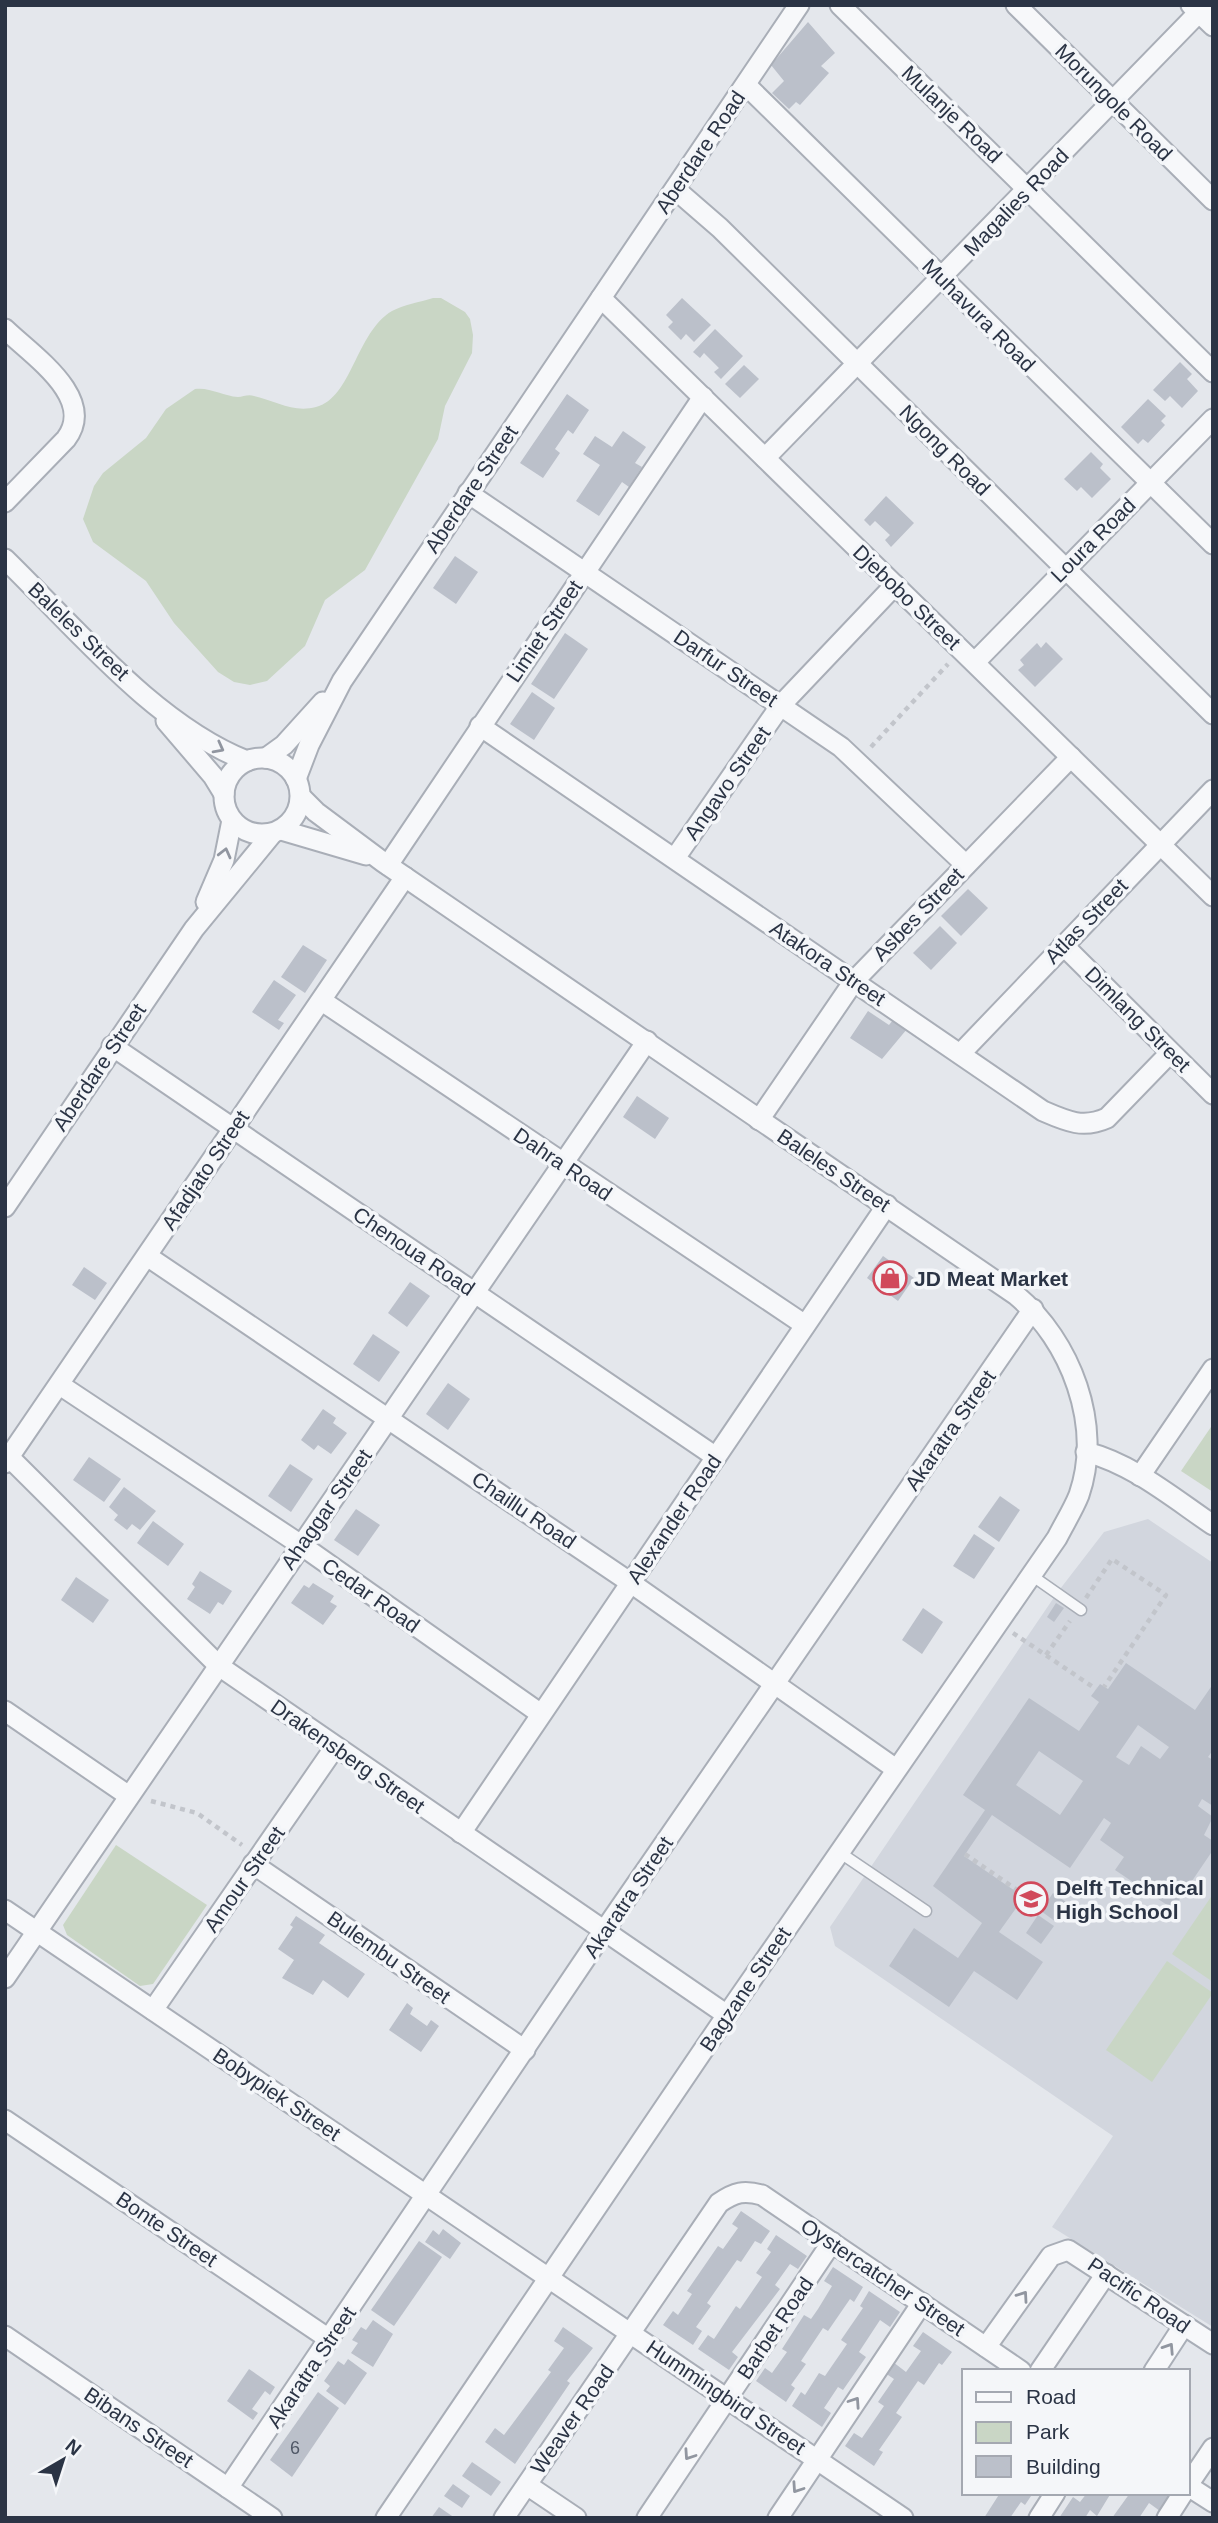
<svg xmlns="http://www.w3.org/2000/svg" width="1218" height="2523" viewBox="0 0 1218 2523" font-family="Arial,sans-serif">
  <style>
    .built { fill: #d2d6de }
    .green { fill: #c9d6c5 }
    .building { fill: #bbc0ca; fill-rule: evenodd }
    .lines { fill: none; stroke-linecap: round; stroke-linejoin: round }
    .service-casing { stroke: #a9aeb7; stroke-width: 13 }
    .minor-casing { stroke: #a9aeb7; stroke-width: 23 }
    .path { stroke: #c2c5cb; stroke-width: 4.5; stroke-dasharray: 5 5; stroke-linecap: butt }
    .service { stroke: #f7f8fa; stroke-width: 10 }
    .minor { stroke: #f7f8fa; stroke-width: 19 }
    .oneway { stroke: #9196a0 }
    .labels { text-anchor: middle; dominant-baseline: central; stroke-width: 7; stroke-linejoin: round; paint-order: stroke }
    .number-label { font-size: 18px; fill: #4f5766 }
    .street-label { font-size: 21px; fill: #2b3445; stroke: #f4f6f9 }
    .poi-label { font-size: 21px; font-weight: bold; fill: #2b3445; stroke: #f4f6f9; text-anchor: start }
  </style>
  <rect width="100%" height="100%" fill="#e4e7ec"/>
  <path class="built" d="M1148,1519l65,44v764l-161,-100 61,-91 -278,-190 -5,-19 227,-334 47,-61z"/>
  <g class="green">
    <path d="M433,298h8l24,14 5,7 3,16 -1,18 -27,53 -7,33 -73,131 -40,30 -20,46 -38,35 -17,4 -16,-3 -16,-10 -44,-49 -28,-42 -53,-39 -10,-23 11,-33 9,-13 43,-35 20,-29 29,-20c15,-2 28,7 43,8 5,0 10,-3 16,-1 22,5 39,17 62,11 36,-9 40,-75 76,-96 11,-6 28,-9 41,-13z"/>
    <path d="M1213,1424v68l-32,-21z"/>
    <path d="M116,1845l91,60 -54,79 -13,2 -73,-51 -4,-10z"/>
    <path d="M1213,1894v88l-41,-28z"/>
    <path d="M1167,1961l46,32 -61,89 -46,-32z"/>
  </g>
  <g class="building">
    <path d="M808,22l27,31 -14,13 8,7 -29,32 -4,-3 -7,7 -17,-16 12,-12 -13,-16z"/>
    <path d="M682,298l29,27 -17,17 -8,-8 -5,6 -13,-13 5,-5 -7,-7z"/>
    <path d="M715,329l28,27 -22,23 -7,-7 5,-4 -15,-15 -4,5 -7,-6z"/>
    <path d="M1180,362l12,12 -5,5 11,12 -16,17 -12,-12 -5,5 -12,-11z"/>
    <path d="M744,365l15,14 -19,19 -15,-14z"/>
    <path d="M567,394l22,16 -16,24 -5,-4 -13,19 5,4 -17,25 -23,-15z"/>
    <path d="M1148,399l18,17 -5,5 4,4 -17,18 -5,-4 -5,5 -17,-17z"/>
    <path d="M623,431l23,16 -11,16 7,4 -13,20 -7,-5 -23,34 -23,-15 24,-36 -17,-11 12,-18 17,11z"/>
    <path d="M1091,452l12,12 -3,4 11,11 -19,19 -11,-11 -4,4 -13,-12z"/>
    <path d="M886,496l28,27 -23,24 -6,-7 5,-5 -15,-14 -5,5 -6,-6z"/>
    <path d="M455,556l23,16 -22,32 -23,-16z"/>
    <path d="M565,633l23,16 -34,50 -23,-15z"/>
    <path d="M1046,642l17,17 -28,28 -17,-17 6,-5 -4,-5 17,-17 4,5z"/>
    <path d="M532,692l23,16 -21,32 -24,-16z"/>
    <path d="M968,889l20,19 -27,28 -20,-20z"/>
    <path d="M940,926l17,17 -26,27 -18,-17z"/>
    <path d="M303,945l24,15 -22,33 -24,-16z"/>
    <path d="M274,980l22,15 -18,25 6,3 -5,7 -27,-18z"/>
    <path d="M868,1011l21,14 4,-5 14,9 -25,30 -32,-21z"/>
    <path d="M637,1096l32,22 -14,21 -32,-22z"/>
    <path d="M883,1256l31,22 -16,23 -31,-23z"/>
    <path d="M84,1267l23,16 -12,17 -23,-15z"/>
    <path d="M410,1282l20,14 -23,31 -19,-14z"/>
    <path d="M373,1334l27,18 -21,30 -26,-18z"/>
    <path d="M448,1383l22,16 -22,31 -22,-16z"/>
    <path d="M323,1409l13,9 -3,5 14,10 -16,21 -13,-9 -4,5 -13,-10z"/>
    <path d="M89,1457l32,22 -17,23 -31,-22z"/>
    <path d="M290,1464l23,15 -22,33 -23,-16z"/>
    <path d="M124,1487l32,24 -16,19 -8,-6 -5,6 -13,-10 4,-5 -9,-8z"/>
    <path d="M1000,1496l20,14 -21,32 -21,-15z"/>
    <path d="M356,1509l24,16 -22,31 -24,-16z"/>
    <path d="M153,1521l31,23 -16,22 -31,-23z"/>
    <path d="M974,1534l21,14 -21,31 -21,-13z"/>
    <path d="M200,1571l32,20 -9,14 -5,-3 -8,12 -23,-15 8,-12 -3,-3z"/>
    <path d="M76,1577l33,23 -16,23 -32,-23z"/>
    <path d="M313,1583l21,13 -4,6 7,4 -14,19 -32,-22 13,-18 5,3z"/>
    <path d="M1056,1603l8,5 -10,14 -7,-5z"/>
    <path d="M923,1608l20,14 -21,32 -20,-14z"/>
    <path d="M1126,1663l69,47 18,-26v66l-5,7 5,3v46l-11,-7 -4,7 15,11 -9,18 9,6v9l-40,59 -58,-39 9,-13 -24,-17 11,-17 -7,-5 -34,50 -78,-53 -28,41 60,41 -25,35 44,30 -26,38 -43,-29 -25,36 -60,-41 25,-38 44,30 24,-35 -49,-37 52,-76 -22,-15 66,-97 50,33 20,-29 -8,-6 9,-12 8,5zM1138,1725l31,22 -9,12 -19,-13 -12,19 -13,-8zM1039,1751l44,30 -23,34 -44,-30z"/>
    <path d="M1053,1893l16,11 -13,18 -15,-11z"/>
    <path d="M1038,1915l16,11 -13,18 -15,-11z"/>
    <path d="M296,1916l29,19 -6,8 46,31 -17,24 -25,-18 -10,15 -31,-17 12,-18 -16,-11 15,-22 -3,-2z"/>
    <path d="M407,2003l6,5 -3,6 17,12 4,-6 8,6 -18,26 -32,-22z"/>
    <path d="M741,2211l29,20 -9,13 -6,-3 -14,21 -4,-2 -30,43 4,3 -15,21 6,4 -9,14 -30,-20 10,-14 5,4 14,-21 -5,-3 31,-45 5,3 15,-21 -6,-4z"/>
    <path d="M443,2229l18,14 -11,16 -25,-17 8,-12 6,5z"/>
    <path d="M776,2235l31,21 -9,13 -8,-5 -15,21 5,4 -48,63 6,5 -9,13 -31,-21 10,-14 6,4 22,-33 4,3 22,-32 -6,-4 15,-21 -4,-3z"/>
    <path d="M419,2241l23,16 -48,69 -23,-16z"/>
    <path d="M833,2267l30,20 -9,15 -4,-3 -22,32 -5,-3 -22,33 5,3 -15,21 4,3 -9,14 -30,-21 9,-13 7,5 15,-21 -5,-3 22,-34 7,4 7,-10 14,-23 -8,-5z"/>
    <path d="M869,2291l31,21 -10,15 -10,-7 -21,32 7,5 -23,33 -5,-3 -14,21 7,5 -9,14 -30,-21 9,-14 4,3 14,-22 6,3 22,-32 -6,-4 22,-32 -3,-2z"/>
    <path d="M373,2320l20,14 -20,33 -22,-14 7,-10 -6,-3 9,-13 5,3z"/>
    <path d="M563,2327l30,21 -26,33 3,2 -55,81 -30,-22 10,-14 9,7 47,-63 -3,-2 16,-22 -10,-7z"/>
    <path d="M923,2332l29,20 -10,13 -3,-2 -15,22 -6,-4 -22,32 6,4 -23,33 4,2 -9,14 -29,-20 9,-13 8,5 22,-32 -6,-4 16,-23 -9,-6 8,-11 13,10 15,-21 -8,-5z"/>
    <path d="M348,2359l19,14 -22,32 -19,-14 4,-5 -6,-5 14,-20 6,4z"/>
    <path d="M249,2369l26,18 -5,8 -5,-4 -13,18 6,4 -5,7 -26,-19z"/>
    <path d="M318,2392l21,16 -47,69 -22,-17z"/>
    <path d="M472,2462l29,20 -10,14 -29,-20z"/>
    <path d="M453,2484l17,12 -8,12 -18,-12z"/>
    <path d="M1000,2493h33l-8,12 -4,-3 -11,16h-26z"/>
    <path d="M1087,2493h24l-14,23 -7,-6 -5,8h-26l14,-21 7,5z"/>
    <path d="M1130,2493h35l5,4 -10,14 -11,-8 -10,15h-27z"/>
    <path d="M439,2507l16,11h-24z"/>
  </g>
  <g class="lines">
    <defs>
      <g id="service">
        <path d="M1031,1575l50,35"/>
        <path d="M839,1852l87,59"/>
      </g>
      <g id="minor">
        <path d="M840,5l373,367"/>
        <path d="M1016,5l197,195"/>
        <path d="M1191,5l22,21"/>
        <path d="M746,85l467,459"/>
        <path d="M675,189l45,39 493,486"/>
        <path d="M601,298l612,598"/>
        <path d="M5,329c28,27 92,69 61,110l-61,63"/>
        <path d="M765,458l441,-453"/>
        <path d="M468,493l373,254 125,118"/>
        <path d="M5,559c70,68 150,166 242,202"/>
        <path d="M975,662l238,-243"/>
        <path d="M166,721l47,55 11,18"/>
        <path d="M480,726l563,385c23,10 40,18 64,7l63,-65"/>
        <circle cx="262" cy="796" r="38"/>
        <path d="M266,758l18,-13 39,-43"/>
        <path d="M296,779l13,-34 33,-64 457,-676"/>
        <path d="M301,797l15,15 67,50 633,433c55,46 87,130 63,200 -6,15 -15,29 -22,43l-330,477 -341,503"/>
        <path d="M281,830l85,25"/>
        <path d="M675,858l106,-153 114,-120"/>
        <path d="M388,865l315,-468"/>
        <path d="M206,902l18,-42 8,-40"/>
        <path d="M1063,945l150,149"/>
        <path d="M322,1001l483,324"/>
        <path d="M112,1046l604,411"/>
        <path d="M961,1053l252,-263"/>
        <path d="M759,1120l95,-139 217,-224"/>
        <path d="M5,1207l189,-278 78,-95"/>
        <path d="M147,1256l484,327 265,186"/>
        <path d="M60,1385l241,160 240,169"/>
        <path d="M1086,1452c47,12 87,46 127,73"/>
        <path d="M5,1453l214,213 508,349"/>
        <path d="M5,1463l400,-586"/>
        <path d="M1140,1476l73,-107"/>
        <path d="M5,1711l124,85"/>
        <path d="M461,1833l426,-628"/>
        <path d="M253,1864l272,186"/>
        <path d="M5,1910l898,608"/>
        <path d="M5,1978l642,-937"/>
        <path d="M153,2010l182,-263"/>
        <path d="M5,2120l324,219"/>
        <path d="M5,2336l267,182"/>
        <path d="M986,2347l65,-91 17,-6 145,94"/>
        <path d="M1040,2371l66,-97"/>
        <path d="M1154,2371l30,-46"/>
        <path d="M527,2485l49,33"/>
        <path d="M1188,2485l25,-37"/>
        <path d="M1188,2486l25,16"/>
        <path d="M228,2488l376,-557 429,-622"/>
        <path d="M504,2518l215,-315c16,-11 25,-13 43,-8l259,176"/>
        <path d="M647,2518l185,-276"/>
        <path d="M778,2518l144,-215"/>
        <path d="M1039,2518l16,-25"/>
        <path d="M1167,2518l16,-25"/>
      </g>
    </defs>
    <use href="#service" class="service-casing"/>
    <use href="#minor" class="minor-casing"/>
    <g class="path">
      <path d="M871,747l77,-83"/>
      <path d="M1086,1598l26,-39 54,36 -62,92"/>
      <path d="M1013,1633l83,56"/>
      <path d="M1046,1655l24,-34"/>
      <path d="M151,1801l46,12 45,32"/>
      <path d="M965,1854l78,54"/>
    </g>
    <use href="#service" class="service"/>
    <use href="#minor" class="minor"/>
  </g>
  <defs><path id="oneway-chevron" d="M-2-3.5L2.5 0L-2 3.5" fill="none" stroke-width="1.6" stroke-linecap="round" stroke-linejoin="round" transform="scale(1.75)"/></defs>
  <g class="oneway">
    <use href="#oneway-chevron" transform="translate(219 748) rotate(28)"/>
    <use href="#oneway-chevron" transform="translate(225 853) rotate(-76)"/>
    <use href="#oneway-chevron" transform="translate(1023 2296) rotate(-55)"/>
    <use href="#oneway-chevron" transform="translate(1169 2348) rotate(-57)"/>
    <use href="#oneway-chevron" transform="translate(855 2402) rotate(-56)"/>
    <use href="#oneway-chevron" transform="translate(689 2455) rotate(124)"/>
    <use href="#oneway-chevron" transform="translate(797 2488) rotate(124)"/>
  </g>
  <defs>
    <symbol id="shop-ring" viewBox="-11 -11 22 22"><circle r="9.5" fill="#f4f6f9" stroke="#d1495b" stroke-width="1.5"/><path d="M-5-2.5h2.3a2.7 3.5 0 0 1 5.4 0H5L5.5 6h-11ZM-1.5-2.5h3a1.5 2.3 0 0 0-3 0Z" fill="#d1495b"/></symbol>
    <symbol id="school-ring" viewBox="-11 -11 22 22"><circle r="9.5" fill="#f4f6f9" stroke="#d1495b" stroke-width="1.5"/><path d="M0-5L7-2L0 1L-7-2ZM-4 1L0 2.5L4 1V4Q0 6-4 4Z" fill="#d1495b"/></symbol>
  </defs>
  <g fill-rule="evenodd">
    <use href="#shop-ring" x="871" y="1259" width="38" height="38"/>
    <use href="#school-ring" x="1012" y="1880" width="38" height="38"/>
  </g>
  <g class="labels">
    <g class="number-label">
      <text x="295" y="2448">6</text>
    </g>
    <g class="street-label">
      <text transform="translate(1114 102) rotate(45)">Morungole Road</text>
      <text transform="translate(952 114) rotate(44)">Mulanje Road</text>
      <text transform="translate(700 152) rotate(-56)">Aberdare Road</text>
      <text transform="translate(1016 202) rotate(-46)">Magalies Road</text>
      <text transform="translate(979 315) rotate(45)">Muhavura Road</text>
      <text transform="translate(945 450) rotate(45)">Ngong Road</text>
      <text transform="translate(471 489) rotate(-56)">Aberdare Street</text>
      <text transform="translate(1093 540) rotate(-45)">Loura Road</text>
      <text transform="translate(907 597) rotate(44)">Djebobo Street</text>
      <text transform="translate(79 631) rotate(44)">Baleles Street</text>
      <text transform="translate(544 631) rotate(-56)">Limiet Street</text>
      <text transform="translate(726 668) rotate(34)">Darfur Street</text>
      <text transform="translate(727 783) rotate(-55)">Angavo Street</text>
      <text transform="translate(918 914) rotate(-46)">Asbes Street</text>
      <text transform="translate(1086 921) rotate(-46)">Atlas Street</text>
      <text transform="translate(828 963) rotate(34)">Atakora Street</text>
      <text transform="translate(1138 1019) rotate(45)">Dimlang Street</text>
      <text transform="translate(99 1067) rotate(-56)">Aberdare Street</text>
      <text transform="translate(563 1164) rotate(34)">Dahra Road</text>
      <text transform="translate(205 1170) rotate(-56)">Afadjato Street</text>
      <text transform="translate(834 1170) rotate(34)">Baleles Street</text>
      <text transform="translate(414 1251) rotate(34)">Chenoua Road</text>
      <text transform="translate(950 1430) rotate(-55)">Akaratra Street</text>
      <text transform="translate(326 1509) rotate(-55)">Ahaggar Street</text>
      <text transform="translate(524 1510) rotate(34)">Chaillu Road</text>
      <text transform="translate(674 1519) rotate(-56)">Alexander Road</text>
      <text transform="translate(371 1595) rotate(35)">Cedar Road</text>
      <text transform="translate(348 1756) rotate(35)">Drakensberg Street</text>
      <text transform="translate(244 1879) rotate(-55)">Amour Street</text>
      <text transform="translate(628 1897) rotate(-56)">Akaratra Street</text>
      <text transform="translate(389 1957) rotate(35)">Bulembu Street</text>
      <text transform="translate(745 1989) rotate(-56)">Bagzane Street</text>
      <text transform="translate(277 2094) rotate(34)">Bobypiek Street</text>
      <text transform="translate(167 2229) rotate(34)">Bonte Street</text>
      <text transform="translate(883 2277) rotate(34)">Oystercatcher Street</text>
      <text transform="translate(1139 2295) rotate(34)">Pacific Road</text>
      <text transform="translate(775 2328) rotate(-56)">Barbet Road</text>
      <text transform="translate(311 2367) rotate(-56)">Akaratra Street</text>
      <text transform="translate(726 2397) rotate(34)">Hummingbird Street</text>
      <text transform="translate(572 2419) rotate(-55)">Weaver Road</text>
      <text transform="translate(139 2427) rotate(34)">Bibans Street</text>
    </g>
    <g class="poi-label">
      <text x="914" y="1278">JD Meat Market</text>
      <text x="1056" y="1887">Delft Technical<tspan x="1056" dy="24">High School</tspan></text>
    </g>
  </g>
  <rect width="1218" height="2523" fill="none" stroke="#2b3445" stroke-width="14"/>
  <rect x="962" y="2369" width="228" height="126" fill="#f4f6f9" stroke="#a4a8b1" stroke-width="2"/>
  <rect x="976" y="2392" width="35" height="10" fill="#f7f8fa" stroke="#a4a8b1" stroke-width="2"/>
  <text x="1026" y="2404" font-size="21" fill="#2b3445">Road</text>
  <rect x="976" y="2422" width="35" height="21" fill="#c9d6c5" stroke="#a4a8b1" stroke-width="2"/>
  <text x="1026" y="2439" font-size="21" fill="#2b3445">Park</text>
  <rect x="976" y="2456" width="35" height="21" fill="#bbc0ca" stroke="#a4a8b1" stroke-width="2"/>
  <text x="1026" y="2474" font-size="21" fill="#2b3445">Building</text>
  <g transform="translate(63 2460) rotate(39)" stroke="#f4f6f9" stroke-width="5" paint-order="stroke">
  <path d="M0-5L12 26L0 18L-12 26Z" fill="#2b3445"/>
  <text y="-10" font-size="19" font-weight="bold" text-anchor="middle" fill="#2b3445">N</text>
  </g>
</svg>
